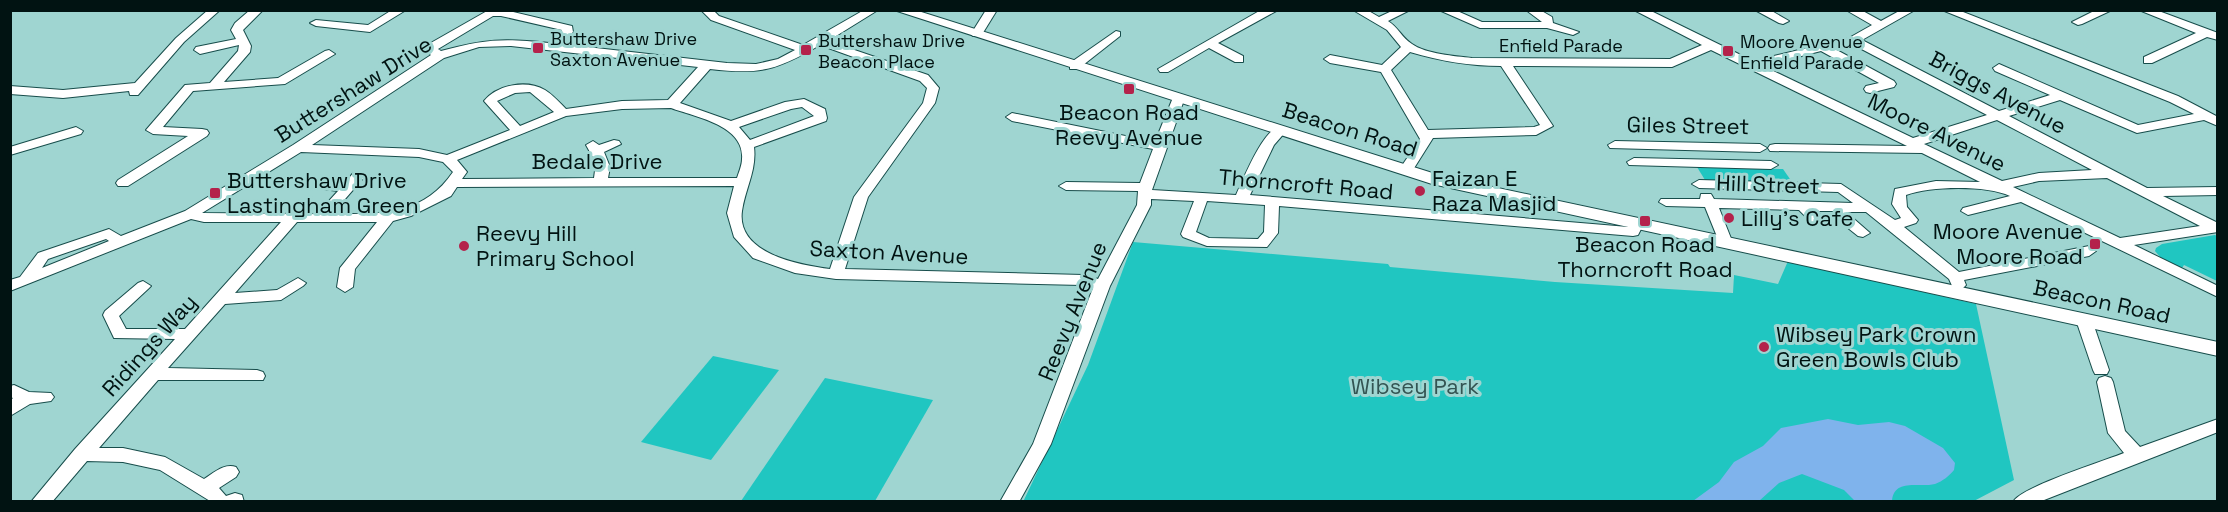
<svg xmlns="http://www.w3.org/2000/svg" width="2228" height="512" viewBox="0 0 2228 512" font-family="'Space Grotesk',sans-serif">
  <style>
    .green { fill: #20c6c1 }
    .water { fill: #7fb3ec }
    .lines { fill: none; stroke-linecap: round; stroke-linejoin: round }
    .minor-casing { stroke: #174d4b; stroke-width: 2 }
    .major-casing { stroke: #174d4b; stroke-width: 2 }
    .minor { fill: #fff; fill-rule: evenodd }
    .major { fill: #fff; fill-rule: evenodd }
    .poi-dot { fill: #b4224b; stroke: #9fd5d1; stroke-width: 2 }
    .labels { text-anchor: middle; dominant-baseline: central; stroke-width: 6; stroke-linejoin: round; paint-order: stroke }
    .far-poi-label { font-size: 18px; fill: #011312; stroke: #9fd5d1; text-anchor: start }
    .far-street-label { font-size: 18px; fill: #011312; stroke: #9fd5d1 }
    .street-label { font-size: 22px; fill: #011312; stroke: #9fd5d1 }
    .poi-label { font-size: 22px; fill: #011312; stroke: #9fd5d1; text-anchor: start }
    .park-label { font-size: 22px; fill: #335452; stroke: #9fd5d1 }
  </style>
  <rect width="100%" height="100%" fill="#9fd5d1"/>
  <g class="green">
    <path d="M1697,167l86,2 9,13 -87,-2z"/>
    <path d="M2215,235l2,1v45l-33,-16 -2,3 -21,-10 -6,-7 1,-3 6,-4z"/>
    <path d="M1133,242l255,22 2,3 165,15 178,11 1,-18 44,9 10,-23 188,43 38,176 -42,22h-949l65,-137z"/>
    <path d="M713,356l66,14 -68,90 -70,-18z"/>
    <path d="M825,378l108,22 -58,101h-134z"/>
  </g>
  <path class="water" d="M1828,419l30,6 31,-3 16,4 38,22 12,15 -1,7c-5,6 -11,11 -19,14 -16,4 -41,-6 -43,17h-37l-11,-11 -42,-16 -23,9 -20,18h-66l26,-19 15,-20 29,-16 18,-18z"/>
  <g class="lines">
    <defs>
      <g id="minor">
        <path d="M208,10h12l-36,32 -46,53h-8l-1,-4 -66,7 -53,-4v-8l53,4 72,-7 41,-45z"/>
        <path d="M250,10h13l-20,20 8,16 -1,6 -26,30 54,-4 47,-27 4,-1 6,4 -50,30 -92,7 -30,36 39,2 5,1 2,3 -2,3 -79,50h-10l-2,-3 2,-3 70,-44 -35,-2 -7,-4 39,-45 25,-2 28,-32 1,-6 -39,9 -6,-4 2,-3 40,-8 -5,-9 4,-7z"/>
        <path d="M392,10h14l-36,22 -54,-6 -6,-3 6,-3 52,5z"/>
        <path d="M986,10h11l-16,26h-8l-2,-2z"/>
        <path d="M1261,10h17l-60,33 25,13v6h-8l-26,-14 -41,24h-8l-2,-3z"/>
        <path d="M1353,10h14l12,7 15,-7h16l-22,11c10,6 14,17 24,23 14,10 43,12 60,14l198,1 32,-14 -68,-35h15l104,51 96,-23 23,-13 -26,-15h15l20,11 20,-11h14l-53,30 137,71 51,-16 -55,-24 -2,-3 6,-4 139,61 56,-11 -24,-12 -228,-92h16l220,86 40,21v9l-14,-6 -67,13 -77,-33 -51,16 138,72 71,-1v8l-55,1 55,27v9l-84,13 84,41v11l-197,-95 -53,13 -7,-4 2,-3 47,-12c-24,-11 -79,-10 -104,-1l1,12 11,13 -2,3 -12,4 55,45 130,-26 7,5 -7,5 -125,24 2,5 -3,3h-10l-4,-9 -83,-67h-20l24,21 -7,4 -5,-1 -15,-12h-30l-14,-14 -80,-2 13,33 -7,4 -5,-1 -15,-37 -39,-1 -7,-4 2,-3h39l1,-5h10l3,5 139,4 -15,-11 -139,-4 -7,-4 7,-4 142,4 54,36 6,-2 -9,-14 3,-15 41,-8 44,1 -58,-29 -152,-2 -2,-3 2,-3 5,-1 132,2 -196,-96 -39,17 -159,-1 40,60 -17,9 -103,3 -22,35h-10l-2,-3 21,-31 -39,-67 -51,-9 -6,-4 6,-4 52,10 19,-18 -14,-17zM1852,44l135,71 -74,23 -150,-72 58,-15 58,32 -13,3 -2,3 2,3 4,1 24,-6 2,-3 -2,-3 -61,-33zM1410,52c31,9 59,14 91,14l39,59 -6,2 -106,3 -37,-60zM1997,120l95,50 -53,3 -37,8 -78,-37zM2107,178l93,48 -80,12 -107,-51 26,-6zM1816,211h17l1,5h-12z"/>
        <path d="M1439,10h16l27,12h60l-16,-12h14l12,7 1,6 26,9 -6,3 -26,-7h-67z"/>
        <path d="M1755,10h15l19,11 -6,3 -4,-1z"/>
        <path d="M2096,10h16l-30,14 -4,1 -6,-3z"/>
        <path d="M2139,10h17l62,23v7l-11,-3 -55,26h-8v-6l52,-24z"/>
        <path d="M487,11l18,-1 67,16 1,6 -12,12 166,19 29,1 22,-5 17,-9 -84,-30 -10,-10h12l6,6 84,29 61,-35h14l-50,31 100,34 11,13 -4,15 -67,94 -23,72 238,6 15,4 39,-74 1,-14 -72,-1 -7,-4 7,-4 74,1 13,-34 -141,-28 -6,-4 6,-4 143,29 17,-42 6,-4 6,4 -32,90 84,5c8,-17 26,-64 44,-69l7,4 -13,15 -24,50 378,32 4,-7 5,-1 7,4 -6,12 -5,1 -354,-30 -1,27 -11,14 -60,-1 -24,-9 -2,-3 13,-33 -43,-2v6l-41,81 -59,158 -32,58h-19l33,-58 60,-156 -11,-3 -246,-6 -41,-6 -42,-15 -19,-21 -7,-24 7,-27 -277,1 -6,9 -40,20 -18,5 -38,48 -2,18 -8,5 -8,-5 3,-19 37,-46h-80l-62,71 42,-3 21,-12 8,5 -3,3 -22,14 -56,4 -57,64 89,2 6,2 2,4 -2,4h-105l-59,68h24l42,9 39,22c10,-6 20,-16 32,-12l3,5 -3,5 -17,11 7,8 9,-3 7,2 2,7 -34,-1 -50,-31 -37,-8 -36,-1 -35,41h-21l44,-53 100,-110 -61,-1 -11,-23 2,-4 33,-28 5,-2 8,5 -3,3 -29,27 7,13h59l96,-107h-77l-13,-3 -181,72v-11l10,-3 18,-24 71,-24 12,7 64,-25 108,-66 138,-90 -5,-4 3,-7zM493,16h8l61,14 -13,13c-45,-5 -65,-4 -108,8l-3,-2zM820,45l100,36 7,7 -4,15 -69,94 -24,72c-30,-4 -94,-15 -88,-58 3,-22 15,-41 12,-64l72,-26 1,-3 -2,-9 -21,-10 -19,3 -54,19 -51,-18 30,-34c51,6 67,1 110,-24zM511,46l187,21 -30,33 -46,1 -56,8c-7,-7 -13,-14 -21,-19 -19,-11 -48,-5 -61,11l26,29 -63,25 -28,-6 -107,-4 132,-87 35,-11zM530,92l24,20 -34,14 -23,-25 18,-8zM802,107l12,9 -64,24 -11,-13 52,-18zM671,108c24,9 74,17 71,51 0,6 -3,13 -5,19h-129l2,-11 -6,-15 17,-8 -2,-3 -5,-1 -15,5 -6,-4 -7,4 10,18 -2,15 -132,1 5,-7 -10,-12 109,-44 56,-7zM301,152l118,5 24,5 10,10c-30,44 -72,42 -121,42l34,-39 -7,-4 -5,1 -9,11h-22l-2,3 2,3 15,2 -21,23 -115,-1zM1207,201l58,4 -1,27 -6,7 -49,-1 -13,-6zM106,239l3,2 -67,27 6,-9z"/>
        <path d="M1116,31l4,1v4l-42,33h-8v-6z"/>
        <path d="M76,127l7,4 -2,3 -71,21v-8z"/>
        <path d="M1615,141l145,3 7,4 -7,4 -150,-4 -2,-3z"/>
        <path d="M1634,158l137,3 7,4 -7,4 -142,-4 -2,-3z"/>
        <path d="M2084,315l6,1 2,4 17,50 -2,4h-12l-2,-4 -17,-50 2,-4z"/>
        <path d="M2105,376l6,2 2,4 12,49 15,16 78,-28v13l-179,70h-26c8,-15 91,-41 111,-49l-16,-20 -11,-51 2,-4z"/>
        <path d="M14,385l15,7 22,1 3,4 -3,4 -21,3 -20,12v-15l3,-3 -3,-1v-11z"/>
      </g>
      <path id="major" d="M894,10h21l527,166 776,166v14l-786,-172z"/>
    </defs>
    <use href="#minor" class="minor-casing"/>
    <use href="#major" class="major-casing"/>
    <use href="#minor" class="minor"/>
    <use href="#major" class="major"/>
  </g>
  <g class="poi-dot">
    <rect x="532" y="42" width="12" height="12" rx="3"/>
    <rect x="800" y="44" width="12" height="12" rx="3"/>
    <rect x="1722" y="45" width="12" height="12" rx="3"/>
    <rect x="1123" y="83" width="12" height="12" rx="3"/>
    <circle cx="1420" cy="191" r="6"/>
    <rect x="209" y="187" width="12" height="12" rx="3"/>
    <circle cx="1729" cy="218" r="6"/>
    <rect x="1639" y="215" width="12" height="12" rx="3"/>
    <rect x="2089" y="238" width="12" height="12" rx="3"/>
    <circle cx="464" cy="246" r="6"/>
    <circle cx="1764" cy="347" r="6"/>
  </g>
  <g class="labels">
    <g class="far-poi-label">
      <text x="550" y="38">Buttershaw Drive<tspan x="550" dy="21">Saxton Avenue</tspan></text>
      <text x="818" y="40">Buttershaw Drive<tspan x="818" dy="21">Beacon Place</tspan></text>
      <text x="1740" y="41">Moore Avenue<tspan x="1740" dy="21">Enfield Parade</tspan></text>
    </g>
    <g class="far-street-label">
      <text x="1561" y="45">Enfield Parade</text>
    </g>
    <g class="street-label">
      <text transform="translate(353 89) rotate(-32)">Buttershaw Drive</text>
      <text transform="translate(1998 92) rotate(28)">Briggs Avenue</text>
      <text transform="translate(1688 125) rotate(1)">Giles Street</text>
      <text transform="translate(1350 129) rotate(17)">Beacon Road</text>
      <text transform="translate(1937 132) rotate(26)">Moore Avenue</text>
      <text x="597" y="161">Bedale Drive</text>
      <text transform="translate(1306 184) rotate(5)">Thorncroft Road</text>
      <text transform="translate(1768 184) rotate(2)">Hill Street</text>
      <text transform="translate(889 252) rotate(3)">Saxton Avenue</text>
      <text transform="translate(2102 301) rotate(12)">Beacon Road</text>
      <text transform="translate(1072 311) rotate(-68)">Reevy Avenue</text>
      <text transform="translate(149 345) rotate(-48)">Ridings Way</text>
    </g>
    <g class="poi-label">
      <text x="1129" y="112" text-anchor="middle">Beacon Road<tspan x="1129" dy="25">Reevy Avenue</tspan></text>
      <text x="1432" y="178">Faizan E<tspan x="1432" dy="25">Raza Masjid</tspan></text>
      <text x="227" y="180">Buttershaw Drive<tspan x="227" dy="25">Lastingham Green</tspan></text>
      <text x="1741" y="218">Lilly's Cafe</text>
      <text x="2083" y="231" text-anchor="end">Moore Avenue<tspan x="2083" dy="25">Moore Road</tspan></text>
      <text x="476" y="233">Reevy Hill<tspan x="476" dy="25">Primary School</tspan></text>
      <text x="1645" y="244" text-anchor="middle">Beacon Road<tspan x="1645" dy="25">Thorncroft Road</tspan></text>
      <text x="1776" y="334">Wibsey Park Crown<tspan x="1776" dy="25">Green Bowls Club</tspan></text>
    </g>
    <g class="park-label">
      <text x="1415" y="386">Wibsey Park</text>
    </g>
  </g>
  <rect width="2228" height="512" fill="none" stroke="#011312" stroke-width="24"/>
</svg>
